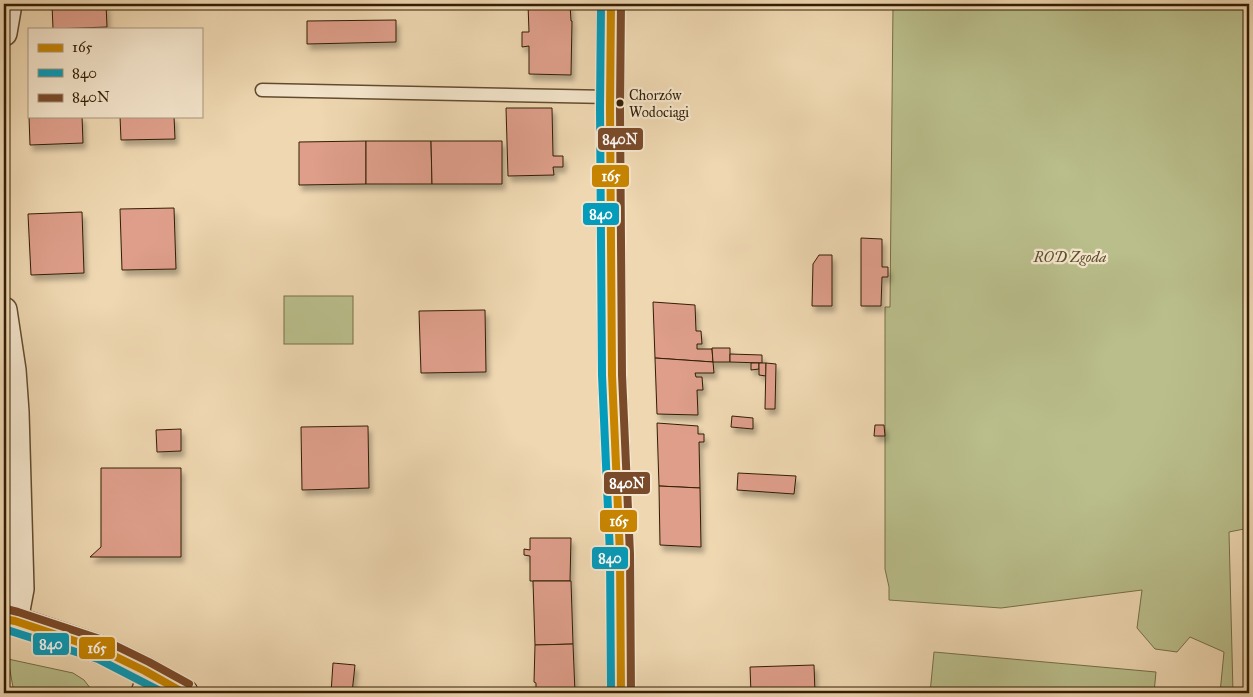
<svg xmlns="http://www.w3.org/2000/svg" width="1253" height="697" viewBox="0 0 1253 697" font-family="'IM FELL Great Primer',serif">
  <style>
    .green { fill: #b9be8b; stroke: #766e47 }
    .building { fill: #de9e8a; stroke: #331e03; filter: url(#shadow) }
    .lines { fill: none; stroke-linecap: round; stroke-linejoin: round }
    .service-casing { stroke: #624c2e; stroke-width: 15 }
    .minor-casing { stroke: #624c2e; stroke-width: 28 }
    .tertiary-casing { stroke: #624c2e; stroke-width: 30 }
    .primary-casing { stroke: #331e03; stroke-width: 30 }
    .service { stroke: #f4e5cc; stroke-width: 12 }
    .minor { stroke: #f4e5cc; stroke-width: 25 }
    .tertiary { stroke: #f4e5cc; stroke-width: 28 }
    .primary { stroke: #eed7b1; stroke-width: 28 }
    .bus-1-casing { stroke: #f4e5cc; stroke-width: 11 }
    .bus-2-casing { stroke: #f4e5cc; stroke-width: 11 }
    .bus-3-casing { stroke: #f4e5cc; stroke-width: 11 }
    .bus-1 { stroke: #c68401; stroke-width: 8 }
    .bus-2 { stroke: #059bba; stroke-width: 8 }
    .bus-3 { stroke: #7a4b2a; stroke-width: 8 }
    .bus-dot { fill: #331e03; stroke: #f4e5cc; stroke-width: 2 }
    .labels { text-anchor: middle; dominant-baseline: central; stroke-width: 4.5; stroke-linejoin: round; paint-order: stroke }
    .bus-label { font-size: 14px; fill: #331e03; stroke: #f4e5cc; text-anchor: start }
    .park-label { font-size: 15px; font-style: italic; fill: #5b4e2c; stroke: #f4e5cc }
    .line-badge { stroke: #f4e5cc; stroke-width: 2 }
    .badge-label { font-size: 14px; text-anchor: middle; font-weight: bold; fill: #fff }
  </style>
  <defs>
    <filter id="shadow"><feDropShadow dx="3" dy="5.5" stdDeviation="2.5" flood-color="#0004"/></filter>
  </defs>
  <rect width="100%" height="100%" fill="#eed7b1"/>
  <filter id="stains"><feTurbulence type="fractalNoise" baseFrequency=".004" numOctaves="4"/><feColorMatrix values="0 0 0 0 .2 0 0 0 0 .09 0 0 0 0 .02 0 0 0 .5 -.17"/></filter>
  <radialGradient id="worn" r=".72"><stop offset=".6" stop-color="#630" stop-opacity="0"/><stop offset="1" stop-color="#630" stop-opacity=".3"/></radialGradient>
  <g class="green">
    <path d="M893,4h356v524l-20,4 4,161h-13l4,-41 -34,-15 -13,15 -22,-3 -18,-21 5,-38 -141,18 -112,-8v-13l-4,-18v-262h5z"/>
    <rect x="284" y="296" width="69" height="48"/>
    <path d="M934,652l222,20 -2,21h-224z"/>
    <path d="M8,659l65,14 11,7 10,13h-80z"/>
  </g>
  <g class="building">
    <path d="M52,4h54l1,23 -54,2z"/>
    <path d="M528,4h42l1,17h1l-1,54 -42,-1v-28l-7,1v-15h7z"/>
    <path d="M396,20v22l-89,2v-23z"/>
    <path d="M506,108h46l1,48h10v11h-10l1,8 -46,1z"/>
    <path d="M29,116h53l1,27 -53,2z"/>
    <path d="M120,116h54l1,23 -54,1z"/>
    <path d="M366,141v43l-67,1v-43z"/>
    <path d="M366,141h65l1,43h-66z"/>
    <path d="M431,141h71v43h-70z"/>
    <path d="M174,208l2,61 -54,1 -2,-61z"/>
    <path d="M82,212l2,61 -53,2 -3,-61z"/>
    <path d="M861,238l21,1v28h6v10h-6l-1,29h-20z"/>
    <path d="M819,255h13v51h-20l1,-42z"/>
    <path d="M653,302l42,3 1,26h5l1,13h-5v5h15l1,13 -58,-4z"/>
    <path d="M485,310l1,62 -65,1 -2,-62z"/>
    <path d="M712,348h18v14h-17z"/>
    <path d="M730,354l32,1v8l-32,-1z"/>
    <path d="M655,358l58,4 1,11h-19l1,4h6l1,13h-6l1,25 -41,-1z"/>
    <path d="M751,363h8v6l-8,1z"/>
    <path d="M759,363h7v13l-7,-1z"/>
    <path d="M766,363l10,1 -1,45h-10z"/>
    <path d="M732,416l21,2v11l-22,-2z"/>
    <path d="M657,423l41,3v8h6v8h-5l1,46 -41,-2z"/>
    <path d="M875,425h9l1,11h-11z"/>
    <path d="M368,426l1,62 -67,2 -1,-63z"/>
    <path d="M181,429v22l-24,1 -1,-22z"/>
    <path d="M101,468h80v89h-91l11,-10z"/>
    <path d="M738,473l58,3 -2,18 -57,-4z"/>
    <path d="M659,486l41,2 1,59 -41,-2z"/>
    <path d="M530,538h41l-1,43h-40v-25l-6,-1v-6l6,1z"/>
    <path d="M533,581h38l2,63 -38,1z"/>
    <path d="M573,644l2,49h-39v-10l-2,-1 1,-37z"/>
    <path d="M333,663l22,2 -3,28h-21z"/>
    <path d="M814,665l1,28h-64l-1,-26z"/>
  </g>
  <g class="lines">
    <defs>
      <g id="service">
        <path d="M262,90l348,7"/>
        <path d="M137,693l8,-22"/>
      </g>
      <g id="minor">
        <path d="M4,33l5,-29"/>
        <path d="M4,310l9,60 3,42 5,177 -6,32"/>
      </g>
      <path id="tertiary" d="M611,4l-1,104 2,267 8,179 1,139"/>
      <path id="primary" d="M4,619l11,2 87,29 43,21 39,22"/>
    </defs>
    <use href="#service" class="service-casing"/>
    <use href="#minor" class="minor-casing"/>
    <use href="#tertiary" class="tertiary-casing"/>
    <use href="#primary" class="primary-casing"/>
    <use href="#service" class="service"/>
    <use href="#minor" class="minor"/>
    <use href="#tertiary" class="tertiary"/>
    <use href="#primary" class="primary"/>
    <defs>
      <g id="bus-1">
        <path d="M611,4l-1,104 2,267 8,179 1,139"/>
        <path d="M4,619l11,2 87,29 43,21 39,22"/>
      </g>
      <g id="bus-2">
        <path d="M601,4l-1,104 2,267 8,179 1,139"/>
        <path d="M4,629l94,30 66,34"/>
      </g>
      <g id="bus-3">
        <path d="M621,4l-1,104 2,267 8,179 1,139"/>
        <path d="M6,609l12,3 88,29 43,21 40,22"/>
      </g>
    </defs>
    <use href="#bus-1" class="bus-1-casing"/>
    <use href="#bus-2" class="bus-2-casing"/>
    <use href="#bus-3" class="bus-3-casing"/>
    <use href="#bus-1" class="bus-1"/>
    <use href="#bus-2" class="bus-2"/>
    <use href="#bus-3" class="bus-3"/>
  </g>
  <circle class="bus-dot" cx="620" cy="103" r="4.5"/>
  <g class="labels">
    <g class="bus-label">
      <text x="629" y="95">Chorzów<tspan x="629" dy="17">Wodociągi</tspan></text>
    </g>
    <g class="park-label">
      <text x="1070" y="257">ROD Zgoda</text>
    </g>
  </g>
  <g class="line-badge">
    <rect x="597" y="127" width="47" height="24" rx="5" fill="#7a4b2a"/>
    <rect x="591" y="164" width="39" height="24" rx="5" fill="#c68401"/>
    <rect x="582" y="202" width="38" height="24" rx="5" fill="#059bba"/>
    <rect x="603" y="471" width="48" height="24" rx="5" fill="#7a4b2a"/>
    <rect x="599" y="509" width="39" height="24" rx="5" fill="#c68401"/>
    <rect x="591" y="546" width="38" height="24" rx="5" fill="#059bba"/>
    <rect x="32" y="632" width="38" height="24" rx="5" fill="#059bba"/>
    <rect x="78" y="636" width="38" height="24" rx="5" fill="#c68401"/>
  </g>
  <g class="badge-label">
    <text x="620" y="144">840N</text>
    <text x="611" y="181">165</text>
    <text x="601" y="219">840</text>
    <text x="627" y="488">840N</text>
    <text x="619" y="526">165</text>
    <text x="610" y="563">840</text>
    <text x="51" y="649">840</text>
    <text x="97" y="653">165</text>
  </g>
  <rect width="1253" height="697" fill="none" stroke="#eed7b1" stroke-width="20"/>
  <rect x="5" y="5" width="1243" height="687" fill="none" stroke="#331e03" stroke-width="2.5"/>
  <rect x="10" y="10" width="1233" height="677" fill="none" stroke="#331e03"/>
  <rect x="28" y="28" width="175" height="90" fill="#f4e5cc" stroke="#a7957c"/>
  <rect x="38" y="44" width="25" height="8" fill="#c68401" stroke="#a7957c"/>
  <text x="72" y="52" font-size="15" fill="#331e03">165</text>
  <rect x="38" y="69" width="25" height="8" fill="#059bba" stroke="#a7957c"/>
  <text x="72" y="78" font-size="15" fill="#331e03">840</text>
  <rect x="38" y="94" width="25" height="8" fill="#7a4b2a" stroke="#a7957c"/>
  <text x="72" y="102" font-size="15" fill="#331e03">840N</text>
  <rect width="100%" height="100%" filter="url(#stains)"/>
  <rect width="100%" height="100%" fill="url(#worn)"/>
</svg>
